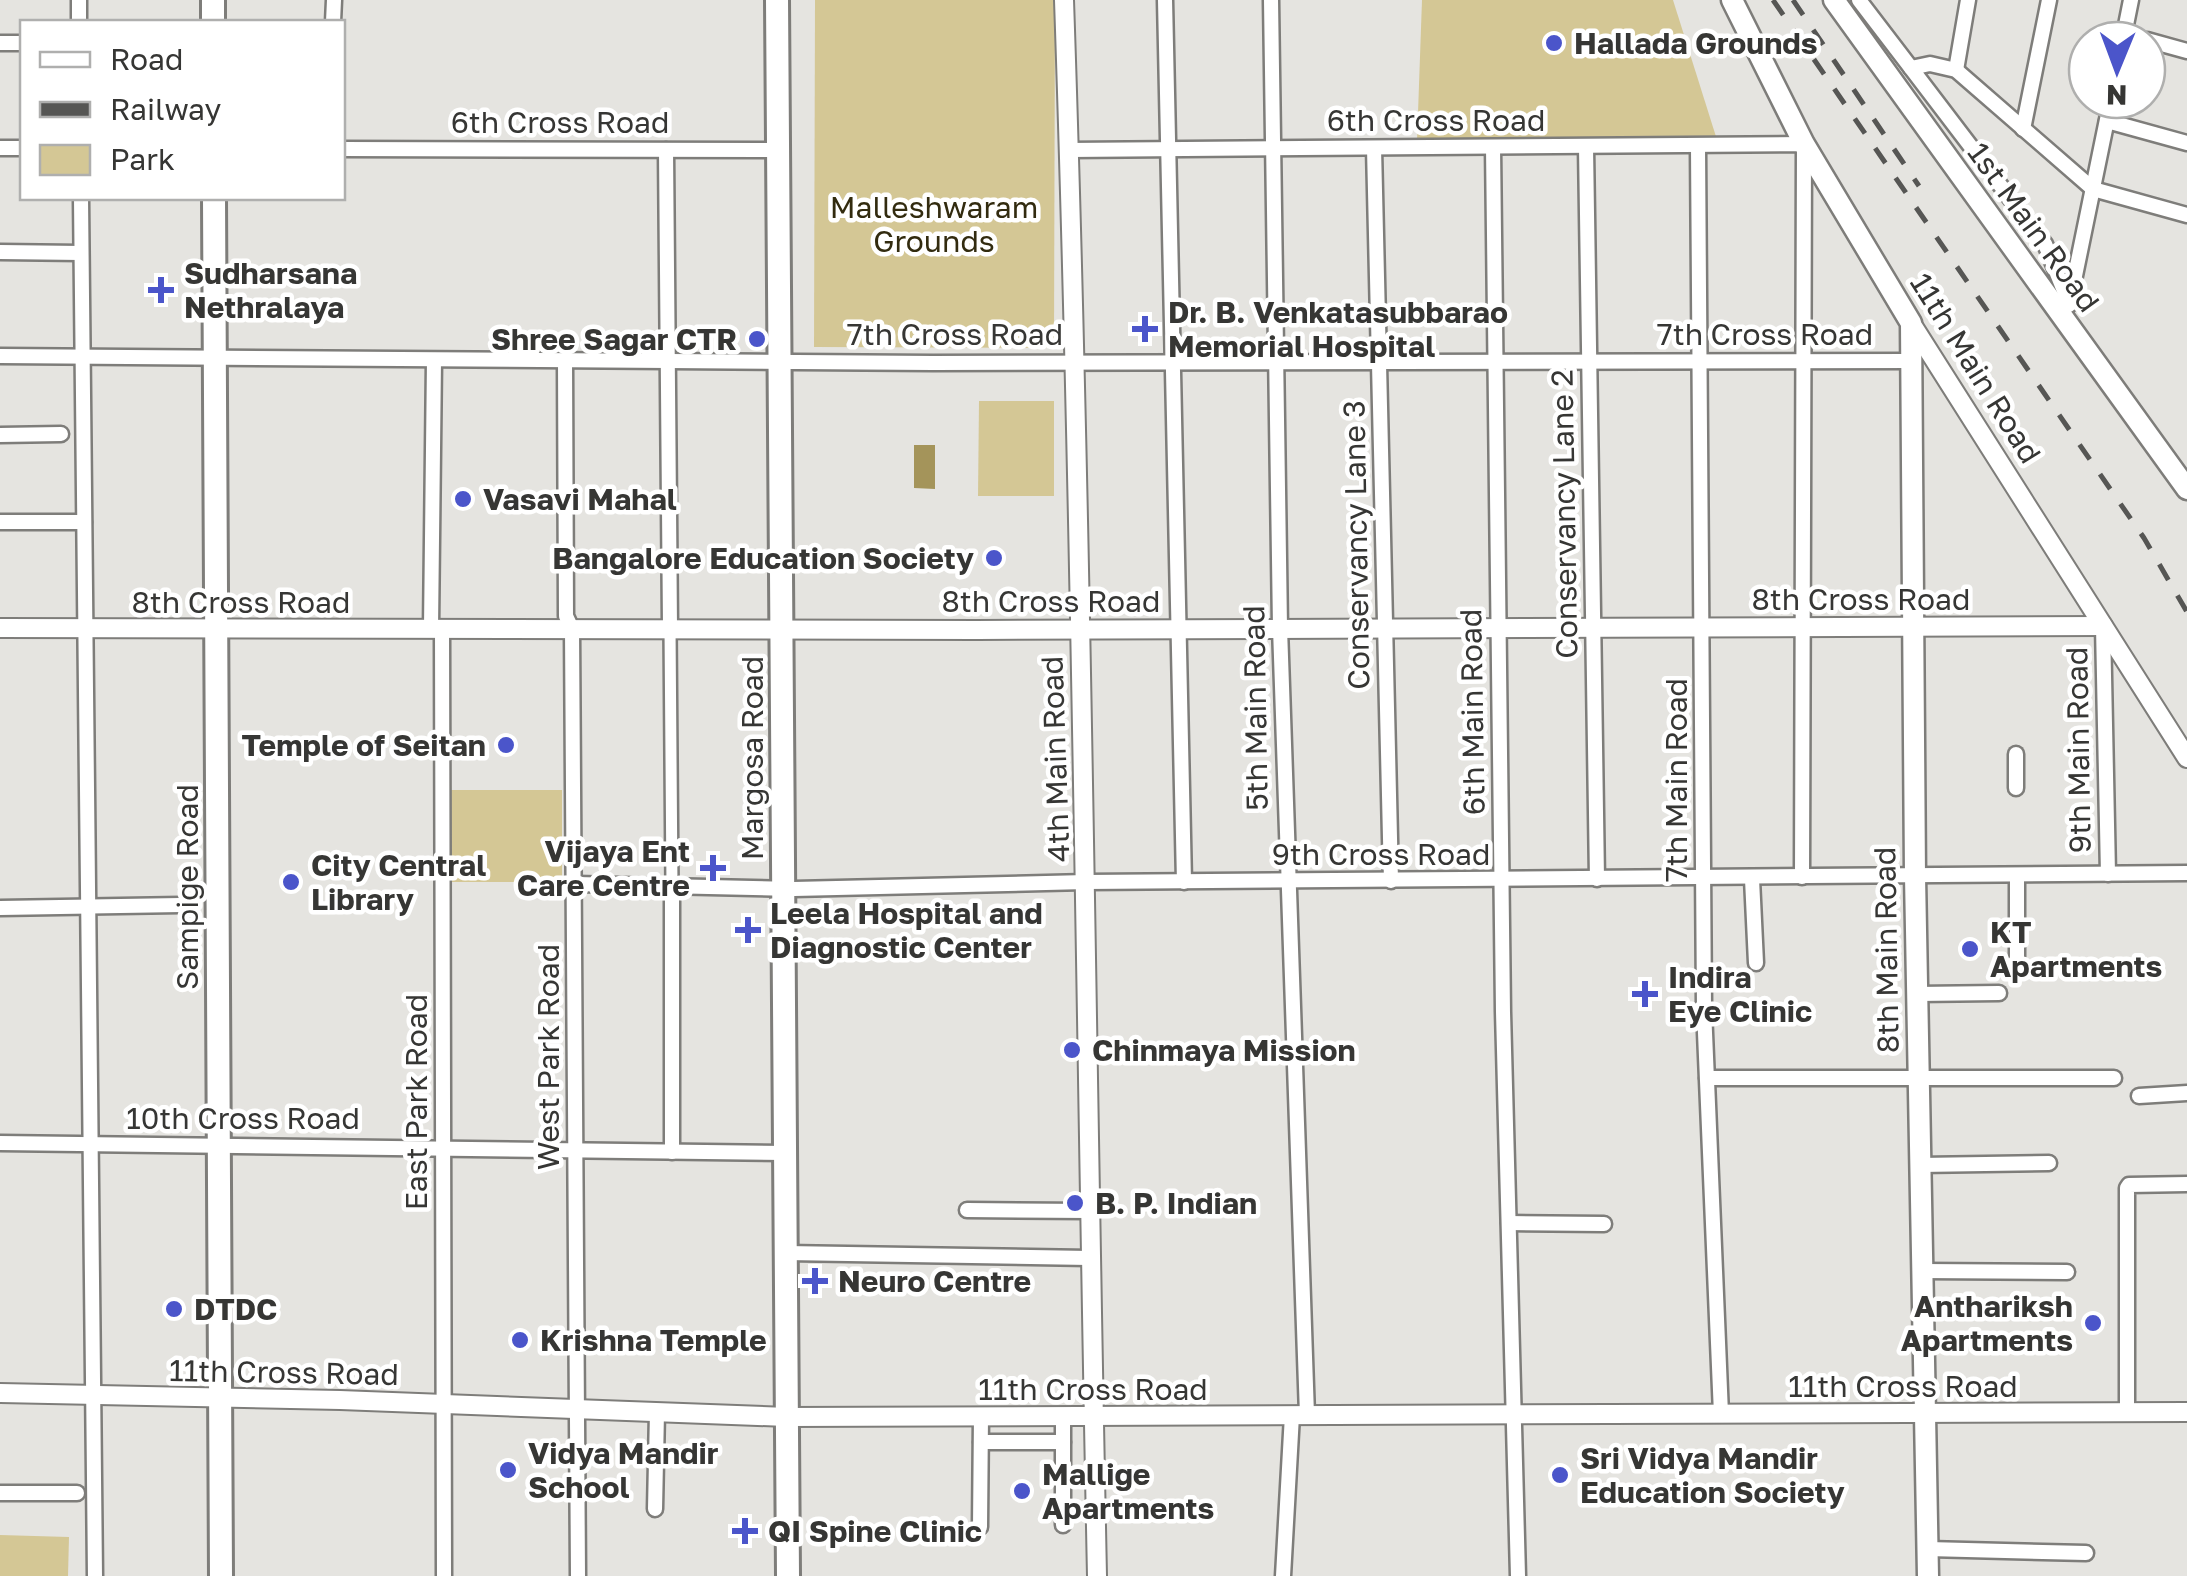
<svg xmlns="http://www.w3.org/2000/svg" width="2187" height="1576" viewBox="0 0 2187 1576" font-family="'Golos Text',sans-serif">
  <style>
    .green { fill: #d4c795 }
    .water { fill: #a4945a }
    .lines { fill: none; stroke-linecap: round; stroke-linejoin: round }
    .pedestrian-casing { stroke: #7e7d7a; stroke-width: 16 }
    .minor-casing { stroke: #7e7d7a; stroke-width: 19 }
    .tertiary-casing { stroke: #7e7d7a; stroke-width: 22 }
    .secondary-casing { stroke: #7e7d7a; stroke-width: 25 }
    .primary-casing { stroke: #7e7d7a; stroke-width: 28 }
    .pedestrian { stroke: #fff; stroke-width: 11 }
    .minor { stroke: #fff; stroke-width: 14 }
    .tertiary { stroke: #fff; stroke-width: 18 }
    .secondary { stroke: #fff; stroke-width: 20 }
    .primary { stroke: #fff; stroke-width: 22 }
    .rail { stroke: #565654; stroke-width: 5; stroke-dasharray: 18 18; stroke-linecap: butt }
    .poi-dot { fill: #4b55ca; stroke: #fff; stroke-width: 4 }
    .labels { text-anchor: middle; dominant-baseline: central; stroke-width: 9; stroke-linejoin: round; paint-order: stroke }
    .poi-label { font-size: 30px; font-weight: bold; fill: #363634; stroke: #fff; text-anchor: start }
    .street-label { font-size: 30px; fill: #363634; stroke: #fff }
    .park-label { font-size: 30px; fill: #322b0f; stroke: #fff }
  </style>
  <rect width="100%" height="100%" fill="#e5e4e0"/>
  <g class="green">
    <path d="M815,0h240l-1,348 -240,-1z"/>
    <path d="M1422,0h251l45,143 -301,-2z"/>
    <path d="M979,401h75v95h-76z"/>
    <rect x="450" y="790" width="112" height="92"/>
    <path d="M0,1535l69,2 -1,39h-68z"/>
  </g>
  <path class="water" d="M914,445h21v44l-21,-1z"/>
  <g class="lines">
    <defs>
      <path id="pedestrian" d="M670,627l2,260"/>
      <g id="minor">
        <path d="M79,0v22"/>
        <path d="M1165,0l19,882"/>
        <path d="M1271,0l9,628 27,787"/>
        <path d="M1859,0l52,68"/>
        <path d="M333,22l1,-22"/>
        <path d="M2123,40l8,-40"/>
        <path d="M2147,40l40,11"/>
        <path d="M0,43h22"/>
        <path d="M1956,70l12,-70"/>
        <path d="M2107,121l80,22"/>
        <path d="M2023,129l26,-129"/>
        <path d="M1493,147l10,865 15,564"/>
        <path d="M1586,147l11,732"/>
        <path d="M1698,147l6,862 17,405"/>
        <path d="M0,148h22"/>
        <path d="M1374,148l17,733"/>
        <path d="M342,149l436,1"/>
        <path d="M666,150l4,477"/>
        <path d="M1069,150l735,-6 -2,733"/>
        <path d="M81,198l14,1378"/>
        <path d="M0,252l81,1"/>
        <path d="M2069,303l-24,-59 -134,-176 19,-4 26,6 137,119 94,26"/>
        <path d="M2069,305l42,-205"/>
        <path d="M0,356l933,7 978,-2"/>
        <path d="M565,360l1,256 6,13 6,947"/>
        <path d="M0,435l61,-1"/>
        <path d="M0,522h84"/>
        <path d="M2103,626l5,248"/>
        <path d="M431,628l3,-268"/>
        <path d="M442,628l2,948"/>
        <path d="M2016,788v-34"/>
        <path d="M1752,879l4,84"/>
        <path d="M576,884l218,5 292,-7 1101,-9"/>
        <path d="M0,908l181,-3"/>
        <path d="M2017,972v-96"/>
        <path d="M1917,994l82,-1"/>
        <path d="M1707,1078h407"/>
        <path d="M2139,1096l48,-3"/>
        <path d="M0,1143l785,10"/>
        <path d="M672,1152v-265"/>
        <path d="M1920,1165l129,-2"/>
        <path d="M967,1210l122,1"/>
        <path d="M1509,1223l95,1"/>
        <path d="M786,1253l303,5"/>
        <path d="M1922,1271l145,1"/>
        <path d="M1923,1310l143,-1"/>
        <path d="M2127,1412v-224l2,-3 58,-1"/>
        <path d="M1063,1416v109"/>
        <path d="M981,1442h82"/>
        <path d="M0,1493h77"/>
        <path d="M655,1509l2,-97"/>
        <path d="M980,1527l1,-111"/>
        <path d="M1928,1549l158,4"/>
        <path d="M1283,1576l9,-161"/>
      </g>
      <g id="tertiary">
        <path d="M1064,0c18,525 22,1051 33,1576"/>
        <path d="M1911,323l276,435"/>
        <path d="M0,628l977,2 1126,-4"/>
        <path d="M0,1393l340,7 447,17 1400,-5"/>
      </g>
      <g id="secondary">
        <path d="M1732,0l72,144 107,179 4,553 13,700"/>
        <path d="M1834,0l353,489"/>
      </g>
      <g id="primary">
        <path d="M213,0v22"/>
        <path d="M777,0l11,1576"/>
        <path d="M214,198l7,1378"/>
      </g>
    </defs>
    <use href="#pedestrian" class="pedestrian-casing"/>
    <use href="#minor" class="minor-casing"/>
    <use href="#tertiary" class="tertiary-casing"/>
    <use href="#secondary" class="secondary-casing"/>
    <use href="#primary" class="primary-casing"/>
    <use href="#pedestrian" class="pedestrian"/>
    <use href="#minor" class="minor"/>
    <use href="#tertiary" class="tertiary"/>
    <use href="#secondary" class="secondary"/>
    <use href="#primary" class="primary"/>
    <g class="rail">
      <path d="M1773,0l371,538 43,74"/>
      <path d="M1793,0l126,186"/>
    </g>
  </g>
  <g class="poi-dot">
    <circle cx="1554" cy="43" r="10"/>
    <path d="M156 275h10v10h10v10h-10v10h-10v-10h-10v-10h10z"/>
    <path d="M1140 314h10v10h10v10h-10v10h-10v-10h-10v-10h10z"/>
    <circle cx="757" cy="339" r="10"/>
    <circle cx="463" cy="499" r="10"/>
    <circle cx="994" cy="558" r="10"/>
    <circle cx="506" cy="745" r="10"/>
    <path d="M708 853h10v10h10v10h-10v10h-10v-10h-10v-10h10z"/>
    <circle cx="291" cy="882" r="10"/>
    <path d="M743 915h10v10h10v10h-10v10h-10v-10h-10v-10h10z"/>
    <circle cx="1970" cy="949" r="10"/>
    <path d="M1640 979h10v10h10v10h-10v10h-10v-10h-10v-10h10z"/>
    <circle cx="1072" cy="1050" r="10"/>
    <circle cx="1075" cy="1203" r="10"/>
    <path d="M810 1266h10v10h10v10h-10v10h-10v-10h-10v-10h10z"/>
    <circle cx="174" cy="1309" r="10"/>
    <circle cx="2093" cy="1323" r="10"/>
    <circle cx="520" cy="1340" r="10"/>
    <circle cx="508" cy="1470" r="10"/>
    <circle cx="1560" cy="1475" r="10"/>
    <circle cx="1022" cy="1491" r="10"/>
    <path d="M740 1516h10v10h10v10h-10v10h-10v-10h-10v-10h10z"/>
  </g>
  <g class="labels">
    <g class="poi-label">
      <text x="1574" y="43">Hallada Grounds</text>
      <text x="184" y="273">Sudharsana<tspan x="184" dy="34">Nethralaya</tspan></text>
      <text x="1168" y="312">Dr. B. Venkatasubbarao<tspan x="1168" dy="34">Memorial Hospital</tspan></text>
      <text x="737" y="339" text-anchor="end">Shree Sagar CTR</text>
      <text x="483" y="499">Vasavi Mahal</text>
      <text x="974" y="558" text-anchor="end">Bangalore Education Society</text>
      <text x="486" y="745" text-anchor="end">Temple of Seitan</text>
      <text x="690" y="851" text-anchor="end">Vijaya Ent<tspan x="690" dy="34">Care Centre</tspan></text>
      <text x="311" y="865">City Central<tspan x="311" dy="34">Library</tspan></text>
      <text x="770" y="913">Leela Hospital and<tspan x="770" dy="34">Diagnostic Center</tspan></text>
      <text x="1990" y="932">KT<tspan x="1990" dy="34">Apartments</tspan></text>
      <text x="1668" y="977">Indira<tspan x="1668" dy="34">Eye Clinic</tspan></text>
      <text x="1092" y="1050">Chinmaya Mission</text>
      <text x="1095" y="1203">B. P. Indian</text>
      <text x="838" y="1281">Neuro Centre</text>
      <text x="2073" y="1306" text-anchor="end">Anthariksh<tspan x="2073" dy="34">Apartments</tspan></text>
      <text x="194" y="1309">DTDC</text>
      <text x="540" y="1340">Krishna Temple</text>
      <text x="528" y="1453">Vidya Mandir<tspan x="528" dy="34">School</tspan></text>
      <text x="1580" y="1458">Sri Vidya Mandir<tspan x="1580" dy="34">Education Society</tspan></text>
      <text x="1042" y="1474">Mallige<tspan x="1042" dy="34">Apartments</tspan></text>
      <text x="768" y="1531">QI Spine Clinic</text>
    </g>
    <g class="street-label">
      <text x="1436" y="120">6th Cross Road</text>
      <text x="560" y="122">6th Cross Road</text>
      <text transform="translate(2034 227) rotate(54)">1st Main Road</text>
      <text x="955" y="334">7th Cross Road</text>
      <text x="1765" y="334">7th Cross Road</text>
      <text transform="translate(1976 368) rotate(58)">11th Main Road</text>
      <text transform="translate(1564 514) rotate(-91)">Conservancy Lane 2</text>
      <text transform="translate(1356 545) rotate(-91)">Conservancy Lane 3</text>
      <text x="1861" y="599">8th Cross Road</text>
      <text x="1051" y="601">8th Cross Road</text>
      <text x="241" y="602">8th Cross Road</text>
      <text transform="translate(1255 708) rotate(-91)">5th Main Road</text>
      <text transform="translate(1472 712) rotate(-91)">6th Main Road</text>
      <text transform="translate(2078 750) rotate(-91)">9th Main Road</text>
      <text transform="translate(752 758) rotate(-90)">Margosa Road</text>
      <text transform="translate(1055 759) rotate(-92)">4th Main Road</text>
      <text transform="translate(1676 780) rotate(-90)">7th Main Road</text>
      <text x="1381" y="854">9th Cross Road</text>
      <text transform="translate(187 887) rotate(-90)">Sampige Road</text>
      <text transform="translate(1886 950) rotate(-91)">8th Main Road</text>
      <text transform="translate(548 1057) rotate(-90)">West Park Road</text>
      <text transform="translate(416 1102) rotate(-90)">East Park Road</text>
      <text x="243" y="1118">10th Cross Road</text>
      <text transform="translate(284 1372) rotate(1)">11th Cross Road</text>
      <text x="1903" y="1386">11th Cross Road</text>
      <text x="1093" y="1389">11th Cross Road</text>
    </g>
    <g class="park-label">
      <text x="934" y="207">Malleshwaram<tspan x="934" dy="34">Grounds</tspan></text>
    </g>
  </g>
  <rect x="20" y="20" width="325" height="180" fill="#ffffff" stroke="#afafae" stroke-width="2.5"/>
  <rect x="40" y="52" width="50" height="15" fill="#ffffff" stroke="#afafae" stroke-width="2.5"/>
  <text x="110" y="70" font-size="30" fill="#363634">Road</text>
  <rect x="40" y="102" width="50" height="15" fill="#565654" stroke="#afafae" stroke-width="2.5"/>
  <text x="110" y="120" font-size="30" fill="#363634">Railway</text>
  <rect x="40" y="145" width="50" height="30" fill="#d4c795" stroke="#afafae" stroke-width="2.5"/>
  <text x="110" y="170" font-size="30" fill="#363634">Park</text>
  <g transform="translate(2117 70) rotate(181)"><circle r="48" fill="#ffffff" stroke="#afafae" stroke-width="2.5"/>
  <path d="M0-8L18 38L0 25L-18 38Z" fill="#4b55ca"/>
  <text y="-15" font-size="28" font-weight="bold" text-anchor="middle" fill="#363634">N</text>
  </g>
</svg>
